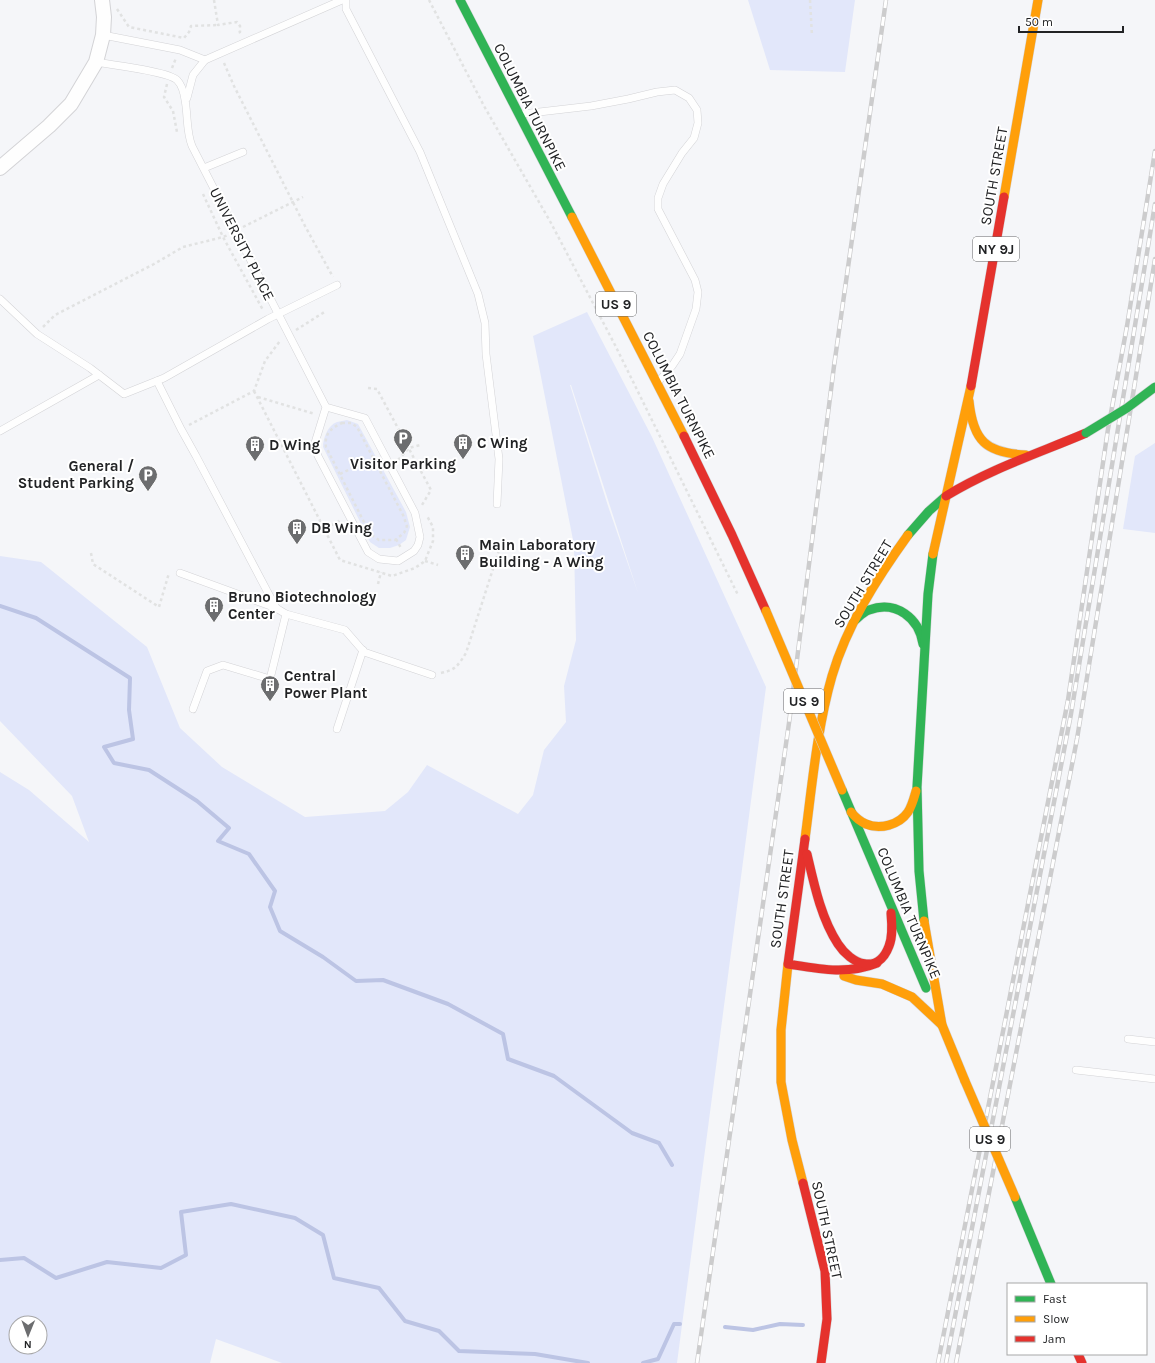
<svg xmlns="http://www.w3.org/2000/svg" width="1155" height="1363" viewBox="0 0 1155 1363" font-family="Karla,sans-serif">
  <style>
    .green { fill: #e2e7fa; fill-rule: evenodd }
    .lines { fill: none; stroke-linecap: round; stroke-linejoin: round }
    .stream { stroke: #bcc4e4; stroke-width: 4 }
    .lane-casing { stroke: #d3d3d6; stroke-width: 8 }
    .street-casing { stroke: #d3d3d6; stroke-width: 16 }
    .fast-casing { stroke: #d3d3d6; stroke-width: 10 }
    .slow-casing { stroke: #d3d3d6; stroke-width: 10 }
    .jam-casing { stroke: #d3d3d6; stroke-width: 10 }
    .path { stroke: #e1e2e2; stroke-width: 2.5; stroke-dasharray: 3 3; stroke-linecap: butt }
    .lane { stroke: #fefefe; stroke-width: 7 }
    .street { stroke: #fefefe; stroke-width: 14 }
    .fast { stroke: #30b455; stroke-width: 9 }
    .slow { stroke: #ff9f0a; stroke-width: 9 }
    .jam { stroke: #e5322d; stroke-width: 9 }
    .rail-casing { stroke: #cccccd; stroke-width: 4.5 }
    .rail { stroke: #fff; stroke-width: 3; stroke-dasharray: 9; stroke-linecap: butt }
    .fast-bridge-casing { stroke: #d3d3d6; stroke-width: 10; stroke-linecap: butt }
    .slow-bridge-casing { stroke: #d3d3d6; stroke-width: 10; stroke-linecap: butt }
    .fast-bridge { stroke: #30b455; stroke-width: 9 }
    .slow-bridge { stroke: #ff9f0a; stroke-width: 9 }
    .labels { text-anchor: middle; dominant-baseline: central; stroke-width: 4; stroke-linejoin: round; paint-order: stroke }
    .shield { fill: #fff; stroke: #646566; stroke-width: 1 }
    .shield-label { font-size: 14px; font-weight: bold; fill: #222325 }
    .street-label { font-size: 15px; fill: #222325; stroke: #fff }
    .poi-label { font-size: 15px; font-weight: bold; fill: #222325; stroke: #fff; text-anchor: start }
  </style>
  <rect width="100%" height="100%" fill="#f5f6f9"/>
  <g class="green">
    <path d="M748,0h107l-10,72 -75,-2z"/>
    <path d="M587,312l65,125 114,250 -89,676h-395l-66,-24 -6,24h-210v-591l29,18 60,52 -17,-46 -72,-75v-165l41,6 106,85 33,81 42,39 83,50 80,-6 23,-19 19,-27 91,49 15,-19 11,-45 22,-28 -2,-36 12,-46 -2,-95 -41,-209zM570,385h1l67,208 -30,-87zM16,1323h24v24h-24z"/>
    <path d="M347,420l11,4 48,88 4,15 -4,13 -7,5 -9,3h-11l-9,-6 -47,-95c0,-9 5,-22 14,-25 3,-1 7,-1 10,-2z"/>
    <path d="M1155,443v90l-32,-4 12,-73z"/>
  </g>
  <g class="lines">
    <g class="stream">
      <path d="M0,606l36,12 94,60 -1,32 4,29 -29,8 10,16 35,7 48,31 32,27 -11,13 31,13 26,37 -5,16 10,24 43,26 33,24 27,-1 65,24 55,30 5,25 46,17 78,57 27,10 13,22"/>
      <path d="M0,1260l24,-2 32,20 51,-16 54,6 25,-13 -5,-43 50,-8 64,14 28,17 11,43 45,10 26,33 34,10 20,20 76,3 53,9"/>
      <path d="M725,1327l28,3 27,-6 23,1"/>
      <path d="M643,1363l15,-4 16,-35h6"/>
    </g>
    <defs>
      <g id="lane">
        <path d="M346,0v9l74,143 58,142 7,29 1,31 13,105 -2,45"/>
        <path d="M103,35l77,15 25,10"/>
        <path d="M96,62c15,3 72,9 81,18 5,5 7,13 8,20 3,15 1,31 7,46l134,261 -12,39 4,10 50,96 11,7 19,2 16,-10 4,-6 2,-8 -5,-24 -50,-95 -39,-11"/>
        <path d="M187,98l6,-23 12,-15 137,-60"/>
        <path d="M522,114l69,-8 37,-7 29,-7 18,-2 14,8 8,12 1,13 -4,15 -12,15 -19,31 -5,14v11l37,71 3,12 -2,17 -16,45 -8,12 -13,15"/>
        <path d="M204,168l39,-16"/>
        <path d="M0,299l37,35 53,34 34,26 40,-16 104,-59 69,-34"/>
        <path d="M157,381l24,48 15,27 80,152"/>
        <path d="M0,431l99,-56"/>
        <path d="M180,573l96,35 10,6 59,16 19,22 68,23"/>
        <path d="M193,709l14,-38 16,-6 47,14 16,-65"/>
        <path d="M337,729l26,-79"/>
        <path d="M1128,1039l27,3"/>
        <path d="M1076,1070l79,9"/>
      </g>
      <path id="street" d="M0,168l49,-42 22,-22 25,-42 7,-27 1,-18 -2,-17"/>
      <g id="fast">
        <path d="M460,0l112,217"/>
        <path d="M908,535l21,-24 17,-15"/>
        <path d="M854,621c5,-4 9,-9 15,-11 27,-10 50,8 54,34"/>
        <path d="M842,790l84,198"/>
        <path d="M924,921l-5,-50 -2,-84 11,-193 5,-40"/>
        <path d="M1015,1197l36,87"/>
      </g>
      <g id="slow">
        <path d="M1004,197l34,-197"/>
        <path d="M572,217l112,219"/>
        <path d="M969,401c4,40 17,52 57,54"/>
        <path d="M933,554l38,-168"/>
        <path d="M851,812c4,5 8,9 15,12 14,6 33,1 42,-12 4,-6 6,-14 8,-21"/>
        <path d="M805,839c7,-53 12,-111 27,-163 15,-51 45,-98 76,-141"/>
        <path d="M924,921l18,104 23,56"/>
        <path d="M788,964l-7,66v52l11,58 11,43"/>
        <path d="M844,976l12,4 26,4 30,13 30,28"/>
      </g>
      <g id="jam">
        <path d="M971,386l33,-189"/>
        <path d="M684,436l48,99 34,76"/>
        <path d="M946,496c44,-27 93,-43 140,-63"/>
        <path d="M805,839l-17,125c31,5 59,11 89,-1"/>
        <path d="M807,854c7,30 14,64 31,90 13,20 40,32 51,2 4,-10 3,-22 2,-33"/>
        <path d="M803,1183l22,88 2,48 -6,44"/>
        <path d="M1078,1354l4,9"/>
      </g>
    </defs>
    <use href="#lane" class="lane-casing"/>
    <use href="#street" class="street-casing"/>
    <use href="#fast" class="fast-casing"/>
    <use href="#slow" class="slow-casing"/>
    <use href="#jam" class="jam-casing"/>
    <g class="path">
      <path d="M214,0l4,25 19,-3 3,4v6l-3,1"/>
      <path d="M429,0l55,106 67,117 64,122 123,250"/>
      <path d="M810,0l2,36"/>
      <path d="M117,9l12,18 55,11 5,-6 2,-6 27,-1"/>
      <path d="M224,63l10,23 71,140 28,51"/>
      <path d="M172,68l4,-10"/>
      <path d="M167,84l-3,13 9,14 4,21"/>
      <path d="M203,194l20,43 40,73"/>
      <path d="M243,227l60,-30"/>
      <path d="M43,327l12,-12 99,-51 29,-17 40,-10 5,-2"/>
      <path d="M296,330l30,-19"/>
      <path d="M368,388l9,1 54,101 -9,15"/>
      <path d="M254,391l86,169 52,16 23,-8 10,-7 8,-20v-14l-6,-11"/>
      <path d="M258,397l57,17"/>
      <path d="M342,423h9l6,4 46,88 4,11 -3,7 -9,7h-16l-9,-6 -44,-87c-2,-13 5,-19 16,-24z"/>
      <path d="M189,425l65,-34 11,-30 15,-20"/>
      <path d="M398,460l11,-12 11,-3"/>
      <path d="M340,474l34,-16"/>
      <path d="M316,534l25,-14"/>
      <path d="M396,539l5,9"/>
      <path d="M91,553l2,11 66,43 10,-34"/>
      <path d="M425,561l13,4"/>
      <path d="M378,584l3,-12"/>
      <path d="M441,673c14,-3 17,-7 25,-20l34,-106"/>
    </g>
    <use href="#lane" class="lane"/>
    <use href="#street" class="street"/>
    <use href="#fast" class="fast"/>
    <use href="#slow" class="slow"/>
    <use href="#jam" class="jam"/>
    <defs>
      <g id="rail">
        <path d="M697,1363l92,-640 45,-357 52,-366"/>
        <path d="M938,1363l130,-663 40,-271 19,-103 28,-175"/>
        <path d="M946,1363l125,-649 84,-510"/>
        <path d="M956,1363l121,-624 78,-480"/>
      </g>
    </defs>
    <use href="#rail" class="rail-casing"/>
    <use href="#rail" class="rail"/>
    <defs>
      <path id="fast-bridge" d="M1086,433l41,-25 28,-21"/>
      <g id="slow-bridge">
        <path d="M766,611l76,179"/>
        <path d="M965,1081l50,116"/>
      </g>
    </defs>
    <use href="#fast-bridge" class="fast-bridge-casing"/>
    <use href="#slow-bridge" class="slow-bridge-casing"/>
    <use href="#fast-bridge" class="fast-bridge"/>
    <use href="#slow-bridge" class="slow-bridge"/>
  </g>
  <defs>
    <symbol id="parking-pin" viewBox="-11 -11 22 30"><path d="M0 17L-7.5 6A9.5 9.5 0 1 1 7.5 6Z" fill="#6c6d6f" stroke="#fff"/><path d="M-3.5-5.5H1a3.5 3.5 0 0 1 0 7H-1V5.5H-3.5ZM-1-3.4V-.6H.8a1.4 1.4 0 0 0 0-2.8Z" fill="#fff"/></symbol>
    <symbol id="building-pin" viewBox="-11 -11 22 30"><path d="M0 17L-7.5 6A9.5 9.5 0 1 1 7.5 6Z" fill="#6c6d6f" stroke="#fff"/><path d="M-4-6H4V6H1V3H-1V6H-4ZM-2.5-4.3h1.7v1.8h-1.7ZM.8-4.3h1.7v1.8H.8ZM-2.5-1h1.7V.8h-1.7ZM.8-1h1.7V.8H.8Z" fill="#fff"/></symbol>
  </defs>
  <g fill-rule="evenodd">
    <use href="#parking-pin" x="392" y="427" width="22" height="30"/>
    <use href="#building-pin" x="452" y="432" width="22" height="30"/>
    <use href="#building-pin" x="244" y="434" width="22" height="30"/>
    <use href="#parking-pin" x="137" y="464" width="22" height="30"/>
    <use href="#building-pin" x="286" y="517" width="22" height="30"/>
    <use href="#building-pin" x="454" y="543" width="22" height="30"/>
    <use href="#building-pin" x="203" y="595" width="22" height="30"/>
    <use href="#building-pin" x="259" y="674" width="22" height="30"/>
  </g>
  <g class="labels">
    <g class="shield">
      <rect x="973" y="237" width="46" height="24" rx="3"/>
      <rect x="596" y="292" width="40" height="24" rx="3"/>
      <rect x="784" y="689" width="40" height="24" rx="3"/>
      <rect x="970" y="1127" width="40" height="24" rx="3"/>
    </g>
    <g class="shield-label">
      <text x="996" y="249">NY 9J</text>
      <text x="616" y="304">US 9</text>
      <text x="804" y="701">US 9</text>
      <text x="990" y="1139">US 9</text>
    </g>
    <g class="street-label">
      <text transform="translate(530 107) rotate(63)">COLUMBIA TURNPIKE</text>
      <text transform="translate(994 176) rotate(-80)">SOUTH STREET</text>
      <text transform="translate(242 244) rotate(63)">UNIVERSITY PLACE</text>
      <text transform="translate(679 395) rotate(63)">COLUMBIA TURNPIKE</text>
      <text transform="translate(863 584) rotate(-59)">SOUTH STREET</text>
      <text transform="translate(782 899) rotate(-82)">SOUTH STREET</text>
      <text transform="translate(909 913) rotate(67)">COLUMBIA TURNPIKE</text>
      <text transform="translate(827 1230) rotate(78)">SOUTH STREET</text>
    </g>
    <g class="poi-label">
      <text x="477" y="443">C Wing</text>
      <text x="269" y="445">D Wing</text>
      <text x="403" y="464" text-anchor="middle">Visitor Parking</text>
      <text x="134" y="466" text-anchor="end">General /<tspan x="134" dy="17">Student Parking</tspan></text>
      <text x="311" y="528">DB Wing</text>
      <text x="479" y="545">Main Laboratory<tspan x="479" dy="17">Building - A Wing</tspan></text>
      <text x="228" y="597">Bruno Biotechnology<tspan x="228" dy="17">Center</tspan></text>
      <text x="284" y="676">Central<tspan x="284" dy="17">Power Plant</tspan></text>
    </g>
  </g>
  <rect x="1007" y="1283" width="140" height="72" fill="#ffffff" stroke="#a7a7a8"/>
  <rect x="1015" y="1296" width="20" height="6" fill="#30b455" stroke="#a7a7a8"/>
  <text x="1043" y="1303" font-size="12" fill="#222325">Fast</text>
  <rect x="1015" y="1316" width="20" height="6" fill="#ff9f0a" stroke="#a7a7a8"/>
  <text x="1043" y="1323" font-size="12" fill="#222325">Slow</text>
  <rect x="1015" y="1336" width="20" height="6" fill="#e5322d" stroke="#a7a7a8"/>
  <text x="1043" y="1343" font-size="12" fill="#222325">Jam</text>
  <g transform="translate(28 1335) rotate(181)"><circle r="19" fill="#ffffff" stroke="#a7a7a8"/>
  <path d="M0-3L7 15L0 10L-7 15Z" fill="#6c6d6f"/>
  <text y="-6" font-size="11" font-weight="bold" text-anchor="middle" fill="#222325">N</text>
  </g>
  <path d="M1019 26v6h104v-6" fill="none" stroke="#222325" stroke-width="2"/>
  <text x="1025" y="26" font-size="12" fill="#222325" stroke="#ffffff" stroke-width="3" paint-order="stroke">50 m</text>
</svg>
